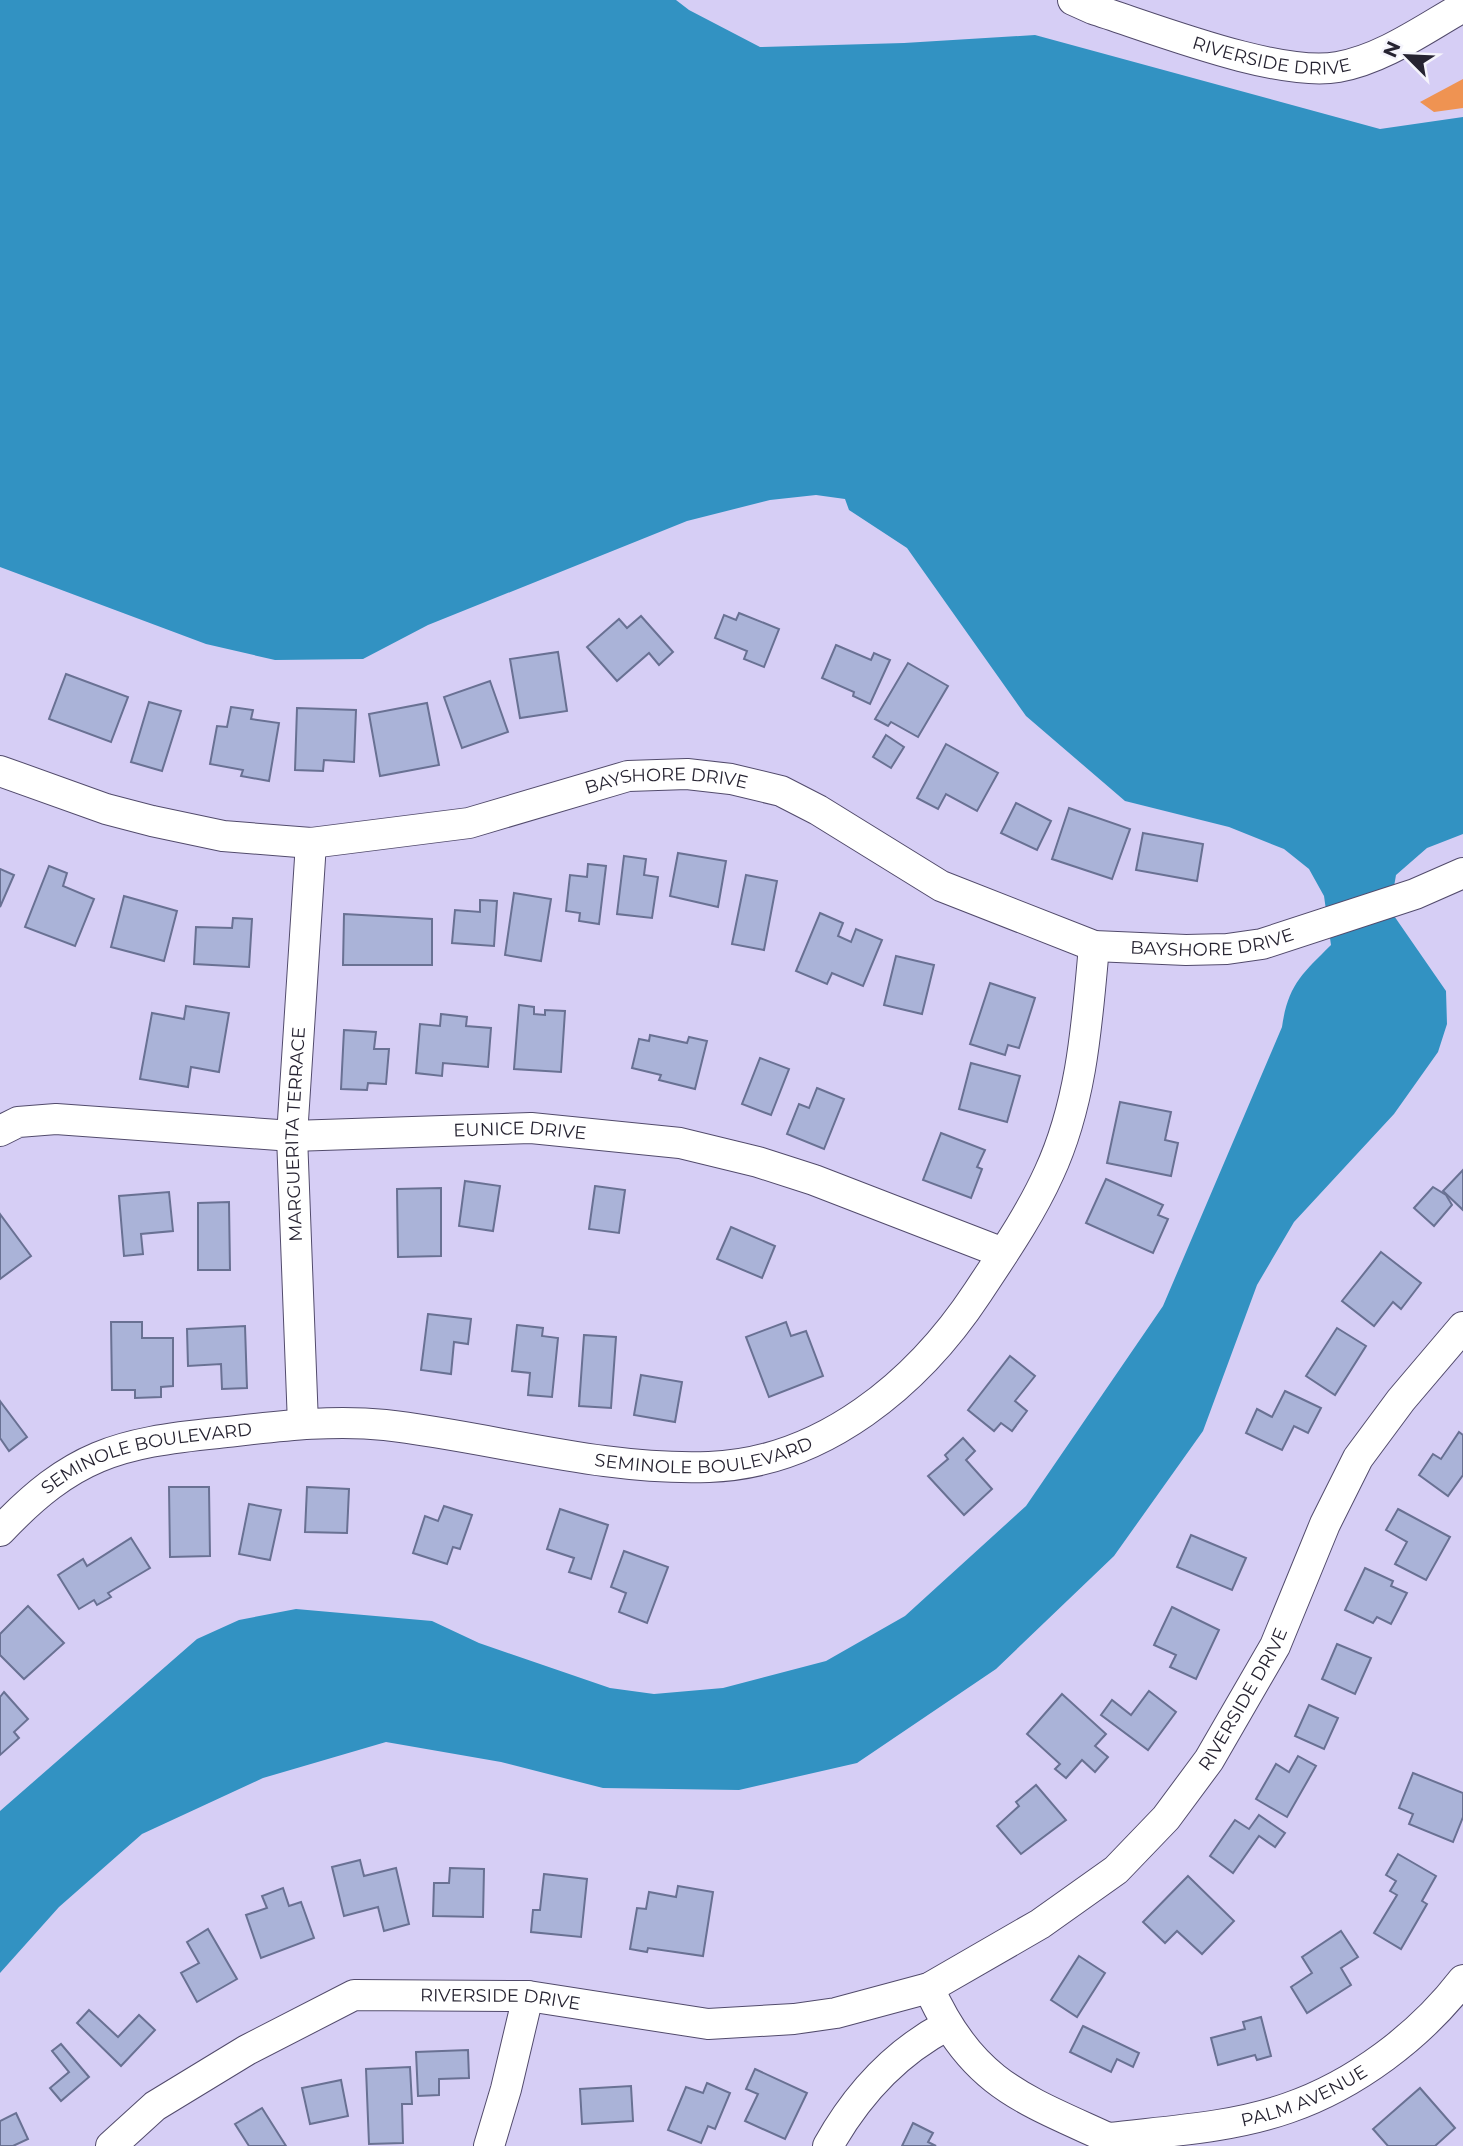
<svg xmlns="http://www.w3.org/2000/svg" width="1463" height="2146" viewBox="0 0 1463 2146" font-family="Montserrat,sans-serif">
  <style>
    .green { fill: #ef9352 }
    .water { fill: #3292c2 }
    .building { fill: #aab3d8; stroke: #697193; stroke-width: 2 }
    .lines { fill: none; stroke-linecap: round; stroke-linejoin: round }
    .minor-casing { stroke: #524b6c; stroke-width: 32 }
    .minor { stroke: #fff; stroke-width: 30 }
    .labels { text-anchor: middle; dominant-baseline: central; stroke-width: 6; stroke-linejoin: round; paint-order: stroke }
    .street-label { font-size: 18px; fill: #262331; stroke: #f5f4fc }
  </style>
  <rect width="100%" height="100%" fill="#d6cef5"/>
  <path class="green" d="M1463,79v29l-29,4 -14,-10z"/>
  <path class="water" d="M0,0h676l13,10 71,37 144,-4 131,-8 345,94 83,-12v717l-36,14 -31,27 -6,35 56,81 1,33 -9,28 -44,62 -100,108 -37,63 -54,146 -89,125 -118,113 -139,94 -118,27 -136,-2 -102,-26 -115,-20 -123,36 -121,56 -83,73 -59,66v-162l197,-172 42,-19 57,-11 136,12 47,22 131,45 44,6 69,-6 103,-27 79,-45 121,-110 137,-200 119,-279c6,-42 20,-53 49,-82l-7,-49 -15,-27 -25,-20 -55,-22 -104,-26 -99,-85 -119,-168 -58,-38 -4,-11 -29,-4 -46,5 -83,21 -259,104 -65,34 -88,1 -69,-16 -206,-77z"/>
  <g class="building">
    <path d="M739,613l40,16 -15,38 -20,-8 3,-8 -32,-13 9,-23 12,5z"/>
    <path d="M641,616l32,36 -14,13 -10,-12 -32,28 -30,-34 32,-28 8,9z"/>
    <path d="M836,645l35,15 3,-7 16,7 -20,44 -17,-8 1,-4 -32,-14z"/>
    <path d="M558,652l9,59 -47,7 -10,-59z"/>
    <path d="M908,663l40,23 -30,51 -27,-15 -3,4 -13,-7z"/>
    <path d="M66,674l62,23 -17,45 -62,-23z"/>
    <path d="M490,681l18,51 -46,16 -18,-51z"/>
    <path d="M149,702l32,9 -19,60 -31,-9z"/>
    <path d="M427,703l12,62 -59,11 -11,-62z"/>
    <path d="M231,707l22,3 -2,9 28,4 -10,58 -28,-5 2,-6 -33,-6 7,-38 10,1z"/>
    <path d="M297,708l59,2 -2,52 -30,-2 -1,11 -28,-1z"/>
    <path d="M886,735l18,12 -13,21 -18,-11z"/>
    <path d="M946,744l52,29 -21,38 -31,-17 -8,15 -21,-11z"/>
    <path d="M1016,803l35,18 -14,29 -36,-17z"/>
    <path d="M1069,808l61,21 -18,50 -60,-20z"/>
    <path d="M1143,833l60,11 -6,37 -61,-11z"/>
    <path d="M678,853l48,8 -8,46 -48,-11z"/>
    <path d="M624,856l22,3 -2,16 14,2 -6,41 -35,-4z"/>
    <path d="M588,864l18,2 -7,58 -20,-3 1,-8 -14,-2 4,-36 17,2z"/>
    <path d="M49,866l18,7 -4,13 31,13 -19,47 -50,-19z"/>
    <path d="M0,869l14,6 -14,32z"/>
    <path d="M746,875l31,6 -13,69 -32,-6z"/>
    <path d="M514,893l37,6 -10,62 -36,-6z"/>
    <path d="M124,896l53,15 -13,50 -53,-14z"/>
    <path d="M480,900l17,1 -3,45 -42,-3 3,-33 25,2z"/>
    <path d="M820,913l23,10 -5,13 13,6 5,-13 26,11 -19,46 -31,-13 -5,11 -31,-13z"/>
    <path d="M344,914l88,5v46h-89z"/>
    <path d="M233,918l19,1 -3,48 -55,-3 2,-37 36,1z"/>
    <path d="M896,956l38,9 -12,49 -38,-9z"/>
    <path d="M990,983l45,15 -16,50 -11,-3 -3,10 -35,-11z"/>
    <path d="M519,1005l15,2v7l11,1v-5l20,1 -4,61 -47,-3z"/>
    <path d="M186,1006l43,7 -10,59 -28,-5 -3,20 -48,-8 12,-66 32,6z"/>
    <path d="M441,1014l26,3 -1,9 25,2 -3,39 -45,-4 -1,13 -26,-3 4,-49 20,2z"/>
    <path d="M344,1030l32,2 -2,17h15l-3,35 -18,-1 -1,7 -26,-1z"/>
    <path d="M650,1035l37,8 2,-6 18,4 -12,48 -36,-9 2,-5 -29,-7 7,-29 10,2z"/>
    <path d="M760,1058l29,11 -18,46 -29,-11z"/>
    <path d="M971,1063l49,13 -13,46 -48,-13z"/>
    <path d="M817,1088l27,11 -20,50 -37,-15 12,-30 10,4z"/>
    <path d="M1120,1102l51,10 -6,28 13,3 -7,33 -64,-13z"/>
    <path d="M941,1133l44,17 -8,17 5,2 -11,29 -48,-18z"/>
    <path d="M1463,1170v40l-20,-19z"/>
    <path d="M1106,1179l57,26 -5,10 10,4 -15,34 -67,-30z"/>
    <path d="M465,1181l35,5 -7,45 -34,-5z"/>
    <path d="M595,1186l30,4 -6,43 -30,-4z"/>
    <path d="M1433,1187l13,8 6,10 -18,21 -20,-18z"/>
    <path d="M441,1188v68l-43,1 -1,-68z"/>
    <path d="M169,1192l4,39 -32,3 2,20 -19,2 -5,-60z"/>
    <path d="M229,1202l1,68h-32v-67z"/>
    <path d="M0,1214l31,42 -31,23z"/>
    <path d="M731,1227l44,19 -13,32 -45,-19z"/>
    <path d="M1381,1252l40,31 -20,26 -8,-7 -19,24 -32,-25z"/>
    <path d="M428,1314l43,5 -3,25 -14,-2 -3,32 -30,-4z"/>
    <path d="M111,1322h31v16h31v48l-12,1v10l-26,1v-8h-23z"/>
    <path d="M786,1322l5,14 15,-5 17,45 -54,21 -23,-60z"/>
    <path d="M517,1325l26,3 -1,8 16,2 -6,59 -24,-2 2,-22 -18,-2z"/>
    <path d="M245,1326l2,62 -25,1 -1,-25 -33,2 -1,-37z"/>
    <path d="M1337,1328l29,18 -31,49 -29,-19z"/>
    <path d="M584,1335l32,2 -5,71 -32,-2z"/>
    <path d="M1010,1356l25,20 -20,25 12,10 -15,20 -11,-8 -7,8 -26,-21z"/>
    <path d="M641,1375l41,7 -7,40 -41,-7z"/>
    <path d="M1285,1391l36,17 -13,25 -14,-7 -12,24 -36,-17 11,-24 15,8z"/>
    <path d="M0,1401l27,36 -18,14 -9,-13z"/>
    <path d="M1459,1432l4,3v40l-15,21 -29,-21 14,-21 8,5z"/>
    <path d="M963,1438l12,13 -9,9 26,29 -28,26 -36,-39 20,-17 -3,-4z"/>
    <path d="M169,1487h40l1,69 -40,1z"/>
    <path d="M307,1487l42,2 -2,44 -42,-1z"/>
    <path d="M249,1504l32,6 -11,50 -31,-6z"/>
    <path d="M444,1506l28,9 -12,34 -7,-2 -6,17 -34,-11 12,-37 13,5z"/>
    <path d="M560,1509l48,16 -17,54 -22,-7 5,-14 -27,-9z"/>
    <path d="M1398,1509l52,28 -24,43 -31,-16 12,-22 -21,-12z"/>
    <path d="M1191,1535l55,23 -14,32 -55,-23z"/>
    <path d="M131,1538l19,30 -42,25 3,4 -14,8 -3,-5 -15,9 -21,-34 25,-16 4,7z"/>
    <path d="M624,1551l44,16 -21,56 -28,-11 7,-19 -15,-6z"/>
    <path d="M1365,1568l28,13 -2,5 16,7 -16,31 -14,-7 -4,6 -28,-13z"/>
    <path d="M28,1606l36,37 -40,36 -24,-24v-21z"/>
    <path d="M1172,1607l47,23 -23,49 -26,-12 6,-12 -22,-10z"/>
    <path d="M1337,1644l34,14 -16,36 -33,-15z"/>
    <path d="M1149,1691l27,21 -28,38 -47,-35 11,-15 19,15z"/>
    <path d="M4,1692l24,27 -14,13 5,6 -19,17v-58z"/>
    <path d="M1062,1694l44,40 -11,12 13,11 -13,15 -13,-12 -16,18 -11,-9 5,-5 -33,-30z"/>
    <path d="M1309,1705l29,13 -14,31 -29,-13z"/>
    <path d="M1298,1756l18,10 -29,51 -31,-18 20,-35 13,8z"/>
    <path d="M1413,1773l50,20v24l-10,25 -44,-18 4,-10 -14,-6z"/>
    <path d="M1036,1785l30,35 -45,34 -24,-28 22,-20 -3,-4z"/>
    <path d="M1259,1815l26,18 -10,14 -16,-11 -26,37 -23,-17 25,-36 14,9z"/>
    <path d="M1398,1854l38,22 -14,25 5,3 -26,45 -27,-16 23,-38 -7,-4 6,-10 -10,-6z"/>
    <path d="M360,1860l4,16 32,-8 13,56 -25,7 -6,-24 -34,9 -12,-49z"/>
    <path d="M450,1868l34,1 -1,48 -50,-1 1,-33h15z"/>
    <path d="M544,1874l43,5 -6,58 -50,-5 2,-22h7z"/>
    <path d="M1188,1876l46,45 -32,33 -25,-23 -12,12 -22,-21z"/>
    <path d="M678,1886l35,6 -10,64 -55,-8 -1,4 -17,-3 7,-41 9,1 3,-17 27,5z"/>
    <path d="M283,1888l6,18 12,-4 13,36 -53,20 -15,-43 21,-7 -5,-12z"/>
    <path d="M208,1929l29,50 -40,23 -16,-29 18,-10 -12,-21z"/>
    <path d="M1341,1931l17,26 -17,11 10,17 -44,28 -16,-26 21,-14 -10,-16z"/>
    <path d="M1079,1956l26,17 -28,44 -26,-17z"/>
    <path d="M89,2010l29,27 21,-22 16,15 -34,36 -44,-43z"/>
    <path d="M1261,2017l10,39 -14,4 -2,-5 -37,10 -7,-27 34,-9 -2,-7z"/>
    <path d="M1083,2026l56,27 -6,14 -16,-8 -6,13 -41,-20z"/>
    <path d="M61,2044l28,33 -28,24 -11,-13 19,-16 -17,-21z"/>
    <path d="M468,2050l1,28 -30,1v16l-21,1 -2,-44z"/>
    <path d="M410,2067l2,37h-10l1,39 -34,1 -3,-75z"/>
    <path d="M755,2069l52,24 -22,46 -40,-18 13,-27 -12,-5z"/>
    <path d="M341,2080l7,36 -38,8 -8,-36z"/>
    <path d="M707,2083l23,10 -15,36 -7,-3 -7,17 -33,-13 18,-43 17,6z"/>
    <path d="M631,2086l2,35 -51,3 -2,-35z"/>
    <path d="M1420,2088l35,40 -20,18h-47l-15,-17z"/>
    <path d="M262,2108l24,38h-37l-14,-22z"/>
    <path d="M16,2113l12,26 -15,7h-13v-25z"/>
    <path d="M913,2123l20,10 -5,9 8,4h-34z"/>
  </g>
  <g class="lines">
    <defs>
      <g id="minor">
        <path id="s1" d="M1073,0l20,9c60,19 186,69 245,58 45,-8 86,-38 125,-60"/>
        <path id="s2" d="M0,771l106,38 46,12 71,15 88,7 158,-20 159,-47 59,-2 44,5 50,12 37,19 123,76 153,60 92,4 41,-1 35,-5 153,-50 48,-21"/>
        <path id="s3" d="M0,1131l18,-9 38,-3 236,17 239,-8 149,15 78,19 56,18 189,73"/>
        <path id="s4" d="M303,1424l-11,-288 19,-293"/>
        <path id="s5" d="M0,1531c72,-76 117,-88 218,-98 55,-6 111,-14 167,-8 107,12 215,46 324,42 114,-4 209,-84 269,-175 25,-38 52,-77 71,-119 33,-71 38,-150 45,-227"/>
        <path d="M929,1988c45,102 102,113 196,158"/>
        <path id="s6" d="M1109,2138c59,-7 122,-10 179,-30 67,-23 132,-72 175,-128"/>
        <path id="s7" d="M111,2146l44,-40 92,-56 107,-55 174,1 180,28 86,-5 42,-6 93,-25 111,-64 76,-54 50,-52 43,-58 66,-114 50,-122 33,-66 43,-58 62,-73"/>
        <path d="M489,2146l17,-57 22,-93"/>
        <path d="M828,2146c28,-50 67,-93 118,-120"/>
      </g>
    </defs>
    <use href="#minor" class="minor-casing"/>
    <use href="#minor" class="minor"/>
  </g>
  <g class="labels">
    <g class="street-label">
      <text stroke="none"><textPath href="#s1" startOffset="208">RIVERSIDE DRIVE</textPath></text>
      <text stroke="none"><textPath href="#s2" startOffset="684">BAYSHORE DRIVE</textPath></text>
      <text stroke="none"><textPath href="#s2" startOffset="1270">BAYSHORE DRIVE</textPath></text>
      <text stroke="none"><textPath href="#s3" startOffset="523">EUNICE DRIVE</textPath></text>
      <text stroke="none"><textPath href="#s4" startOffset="290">MARGUERITA TERRACE</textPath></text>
      <text stroke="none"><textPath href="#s5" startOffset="737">SEMINOLE BOULEVARD</textPath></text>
      <text stroke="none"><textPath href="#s5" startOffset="170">SEMINOLE BOULEVARD</textPath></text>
      <text stroke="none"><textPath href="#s7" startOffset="1304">RIVERSIDE DRIVE</textPath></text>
      <text stroke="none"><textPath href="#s7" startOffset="434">RIVERSIDE DRIVE</textPath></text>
      <text stroke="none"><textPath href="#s6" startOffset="201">PALM AVENUE</textPath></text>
    </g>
  </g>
  <g transform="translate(1407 56) rotate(294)" stroke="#f5f4fc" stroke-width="5" paint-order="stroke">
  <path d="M0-5L12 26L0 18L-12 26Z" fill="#262331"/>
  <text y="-10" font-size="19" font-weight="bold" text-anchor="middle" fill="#262331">N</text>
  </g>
</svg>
